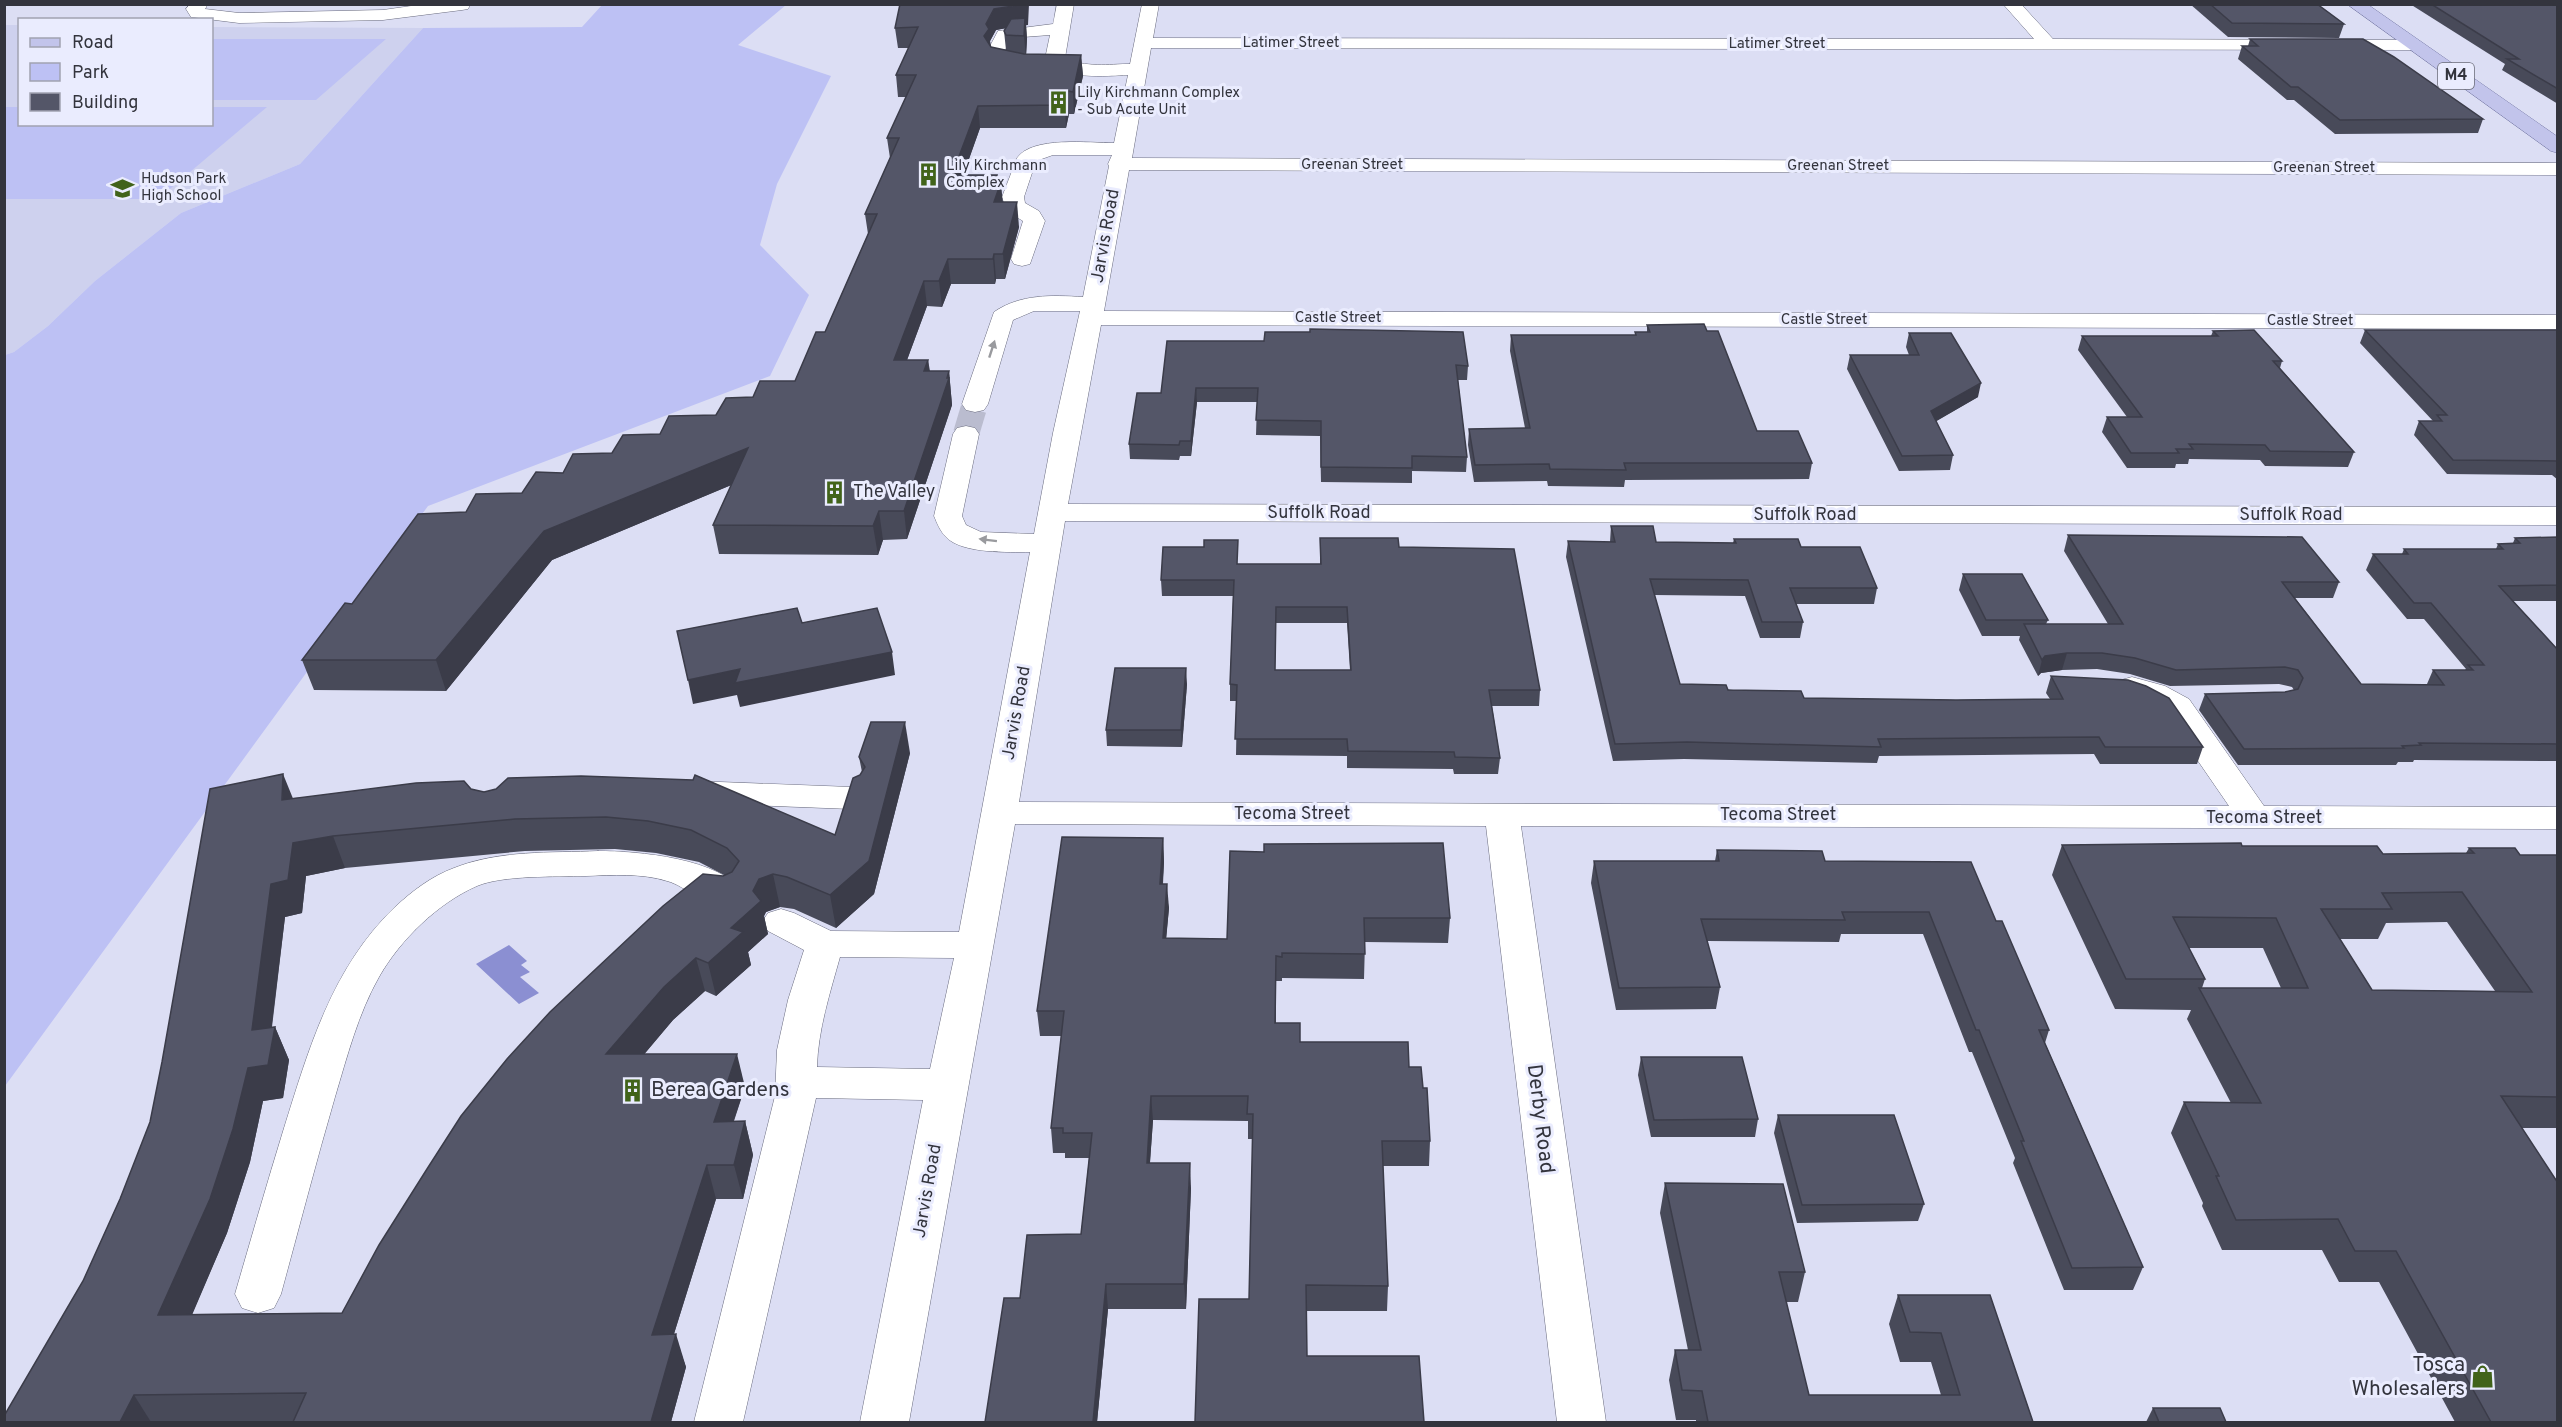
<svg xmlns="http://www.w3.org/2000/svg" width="2562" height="1427" viewBox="0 0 2562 1427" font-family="Overpass,sans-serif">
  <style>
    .built { fill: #ced1ee }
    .green { fill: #bdc1f4 }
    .water { fill: #8b8fd2 }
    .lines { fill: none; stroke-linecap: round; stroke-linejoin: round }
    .minor-tunnel { stroke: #babccf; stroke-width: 26; stroke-dasharray: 26 13; stroke-linecap: butt }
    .minor-casing { stroke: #696b7e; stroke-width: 1 }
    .major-casing { stroke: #7578a5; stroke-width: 1 }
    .minor { fill: #fff; fill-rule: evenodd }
    .major { fill: #c2c4eb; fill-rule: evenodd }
    .wall { fill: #484a59; fill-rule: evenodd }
    .shaded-wall { fill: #3b3c49 }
    .building { fill: #545668; stroke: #3b3c49; stroke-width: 1.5; fill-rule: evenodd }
    .oneway { fill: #999a9e }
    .labels { text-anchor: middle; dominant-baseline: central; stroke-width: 6; stroke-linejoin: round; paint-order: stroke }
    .far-street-label { font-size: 15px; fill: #33343d; stroke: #eaecfe }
    .far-poi-label { font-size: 15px; fill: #33343d; stroke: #eaecfe; text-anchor: start }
    .shield { fill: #eaecfe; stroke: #6a6b77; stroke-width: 1.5 }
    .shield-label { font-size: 16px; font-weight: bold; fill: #33343d }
    .street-label { font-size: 18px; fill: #33343d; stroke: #eaecfe }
    .poi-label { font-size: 18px; fill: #33343d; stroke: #eaecfe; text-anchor: start }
    .near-poi-label { font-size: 21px; fill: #33343d; stroke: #eaecfe; text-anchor: start }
    .near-street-label { font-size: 21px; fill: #33343d; stroke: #eaecfe }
  </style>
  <rect width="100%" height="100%" fill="#dcdef4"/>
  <path class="built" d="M5,25h14l1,99h192v-97l211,1 -123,136 -119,49 -86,68 -47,45 -34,26 -9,3z"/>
  <g class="green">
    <path d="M602,5h184l-48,40 93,31 -54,108 -17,61 49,50 -39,81 -342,130 -423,580v-731l9,-3 34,-26 47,-45 86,-68 119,-49 123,-136 159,-1z"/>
    <path d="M212,39h174l-70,61h-104z"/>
    <path d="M5,107h14l1,17h192v-17h55l-109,92h-153z"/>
  </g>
  <path class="water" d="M509,945l18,16 -6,4 9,7 -10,5 19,16 -20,11 -43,-40z"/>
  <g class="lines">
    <path class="minor-tunnel" d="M966,434l9,-30"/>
    <defs>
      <g id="minor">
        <path d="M190,4h18l-3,5 34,4 144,-3 42,-6 45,1 -2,4 -6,1 -79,10 -144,3 -48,-6 -5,-8z"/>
        <path d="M1057,4h17l-9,54c20,10 44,6 65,6l12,-60h17l-6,34 881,1 -31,-35h18l32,35 359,1 6,1 3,4 -3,4 -6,1 -1261,-2 -19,110 1426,5v12l-1429,-5 -25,141 1454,4v14l-1457,-4 -33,179 1490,3v18l-1493,-4 -46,281 1210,4 -64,-93 -24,-13 -20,-6 -5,-7 5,-7 11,-3 33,9 24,13 75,107 294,1v22l-1037,-3 85,596h-49l-71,-596 -471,-2 -106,598h-49l63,-322 -107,-2 -73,324h-49l81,-326 2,-46 11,-50 16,-50 -36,-19 -6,-9 6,-9 13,-4 13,4 37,18 128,1 71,-380c-21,0 -68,2 -84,-15 -6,-6 -9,-14 -12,-21l19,-82 4,-6 9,-2 9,2 4,6 -17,82 4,9 15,7 53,2 19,-101 27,-122h-46l-21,9 -25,84 -4,6 -9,2 -9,-2 -4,-6 32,-92c26,-18 58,-17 89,-15l26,-131 -1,-2 4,-9h-59l-17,6 -12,36 1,6 14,8 6,10 -15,43 -8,2 -8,-2 -3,-5 12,-38 -16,-10 -5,-14 15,-39c15,-22 72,-15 97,-15l14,-68c-21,1 -67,5 -81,-14l-1,-7 4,-19 -39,3 -6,12h-12l-3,-4 8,-15 55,-7zM840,957l114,1 -24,111 -113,-2c1,-37 13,-74 23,-110z"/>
        <path d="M694,781l157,6 12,3 5,8 -5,8 -12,3 -157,-6 -12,-3 -5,-8 5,-8z"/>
        <path d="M598,851c39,0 124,7 146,43l-6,9c-4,1 -9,4 -13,4 -20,0 -39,-21 -58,-26 -25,-8 -55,-6 -81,-5 -30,1 -83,-1 -109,10 -39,17 -77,54 -98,91 -21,37 -32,80 -44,120 -19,65 -36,131 -54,197l-7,14 -16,5 -16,-5 -7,-14c16,-55 32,-111 49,-166 25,-80 48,-160 110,-220 18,-17 38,-32 60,-40 45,-18 97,-15 144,-17z"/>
      </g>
      <path id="major" d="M2347,4h20l191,133v16l-7,-2z"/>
    </defs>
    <use href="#minor" class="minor-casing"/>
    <use href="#major" class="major-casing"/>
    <use href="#minor" class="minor"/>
    <use href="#major" class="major"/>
  </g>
  <g class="wall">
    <path d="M2190,4h127l27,20 -5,14 -111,-1z"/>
    <path d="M2410,4h148v100l-56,-34 3,-6z"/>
    <path d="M1026,25l1,14 -1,15 55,1 2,21 -9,38h-5l-3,14h-86l-17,47h34l6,27 16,25 -14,52h-9l-1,5h-44l-9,23 -15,-1 -20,54h21l2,11h19l3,34 -45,134 -24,1 -5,15 -159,-1 -6,-29 18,-40 -179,75 -106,131 -132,-1 -12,-30 50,-56 114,-92 56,-19 41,-20 97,-39 56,-19 37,-18 42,-16 30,-49 43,-98 -3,-20 25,-56 -3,-20 19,-41h-8l-2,-22 13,-27h-11l-3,-20 133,-3zM1005,28l-1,3 2,19 -15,-3 -1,-6 6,-11z"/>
    <path d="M2250,39l233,80 -5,14 -143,1 -41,-34h-7l-49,-41 4,-13h6z"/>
    <path d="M1647,325l110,106 55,32 -3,16 -184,1 -1,7 -76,-1 -1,-5 -73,1 -6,-37 1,-16 56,-1 -15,-77 1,-16h124v-3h12z"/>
    <path d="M2365,330h193v150l-6,-5 -105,-1 -33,-39 5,-14h14l-73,-78z"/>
    <path d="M2213,331l69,30 -2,7 74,84 -6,15 -83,-1 -5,-6 -71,-1 -1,5h-12l-1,4h-48l-25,-36 5,-15h20l-49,-67 4,-14h129z"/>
    <path d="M1909,333l69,64 -42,24 17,34 -3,15 -51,1 -52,-102 3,-14h59l-3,-8z"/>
    <path d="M1167,341l301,25 -1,14h-9l9,77 -1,15 -54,-1v12l-91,-1 -1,-46 -64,-1 1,-33h-60l-6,54h-11l-1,4 -49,-1 -1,-15 32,-51z"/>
    <path d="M1611,526l45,16 77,1 1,-4 67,8 76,41 -3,16h-78l7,18 -3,16h-40l-15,-42 -91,-1 26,89 124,14 152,2 94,-1 -4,-6 5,-17 152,71 -6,17h-97l-6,-10 -215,2 -2,7 -193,-4 -71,2 -47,-204 2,-16 42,1z"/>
    <path d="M2068,535l271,47 -6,16h-38l66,86h66l6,-14h32l1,-1 -42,-50h-17l-41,-49 7,-16h29l2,-5h92l2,-5 15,-1 2,-5 43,-1v64h-45l45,49v111l-144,-1 -1,2h-15l-2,3h-158l-39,-55 6,-16 80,-2 9,-2 -2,-3 -13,-3 -109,2 -40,-12 -33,-5 -35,1 -21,3 -3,3 -19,-36 1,-4h-38l-23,-46 4,-16 85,46 -2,4h62l-44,-73z"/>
    <path d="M1320,538l79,9 141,143 -1,16h-47l8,52 -2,16h-44l-1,-5 -106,-1v-12l-111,-1 1,-54h-7v-17l3,-88h-71l-1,-16 43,-33 34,17h82zM1276,623h71l3,47h-75z"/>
    <path d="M1187,684l-5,63 -75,-1 -1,-16z"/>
    <path d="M910,753l-36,141 -38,34 -42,-19 -14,-2 -14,5 -2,4 4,18 -20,18 3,13 -35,31 -11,-5 -32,29 -29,34 101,33 -11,34h11l8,34 -10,44h-27l-42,135 12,33 -15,55h-667l79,-141 37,-82 173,-401 178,-9 13,3 351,43 27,-63 -3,-15zM615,849l41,4 43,9 25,13 -382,438 -150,1 35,-81 23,-71 13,-61 20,-3 6,-38 -14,-33h-3l13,-110 17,-4 4,-37 39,-8 180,-17z"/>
    <path d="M1163,838l1,24 -1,22 6,24 -3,30 61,1 3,-88 220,67 -2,25 -83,-1 -1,37 -82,-1v3h-6v42l24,19 109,25 14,21 7,53 -1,25h-46l5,120 -1,25h-81l-111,111 54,-123 4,-160h-5v-18l-95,-1 -3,43 41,25 -5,121h-78l-11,113h-112l35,-124 61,-64 8,-76h-24v-5h-12l-2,-25 11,-92h-22l-3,-25z"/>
    <path d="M2062,845l180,1 141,8 83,-1 3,-5 51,7 38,2v271h-37l37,294h-103l-76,-140h-40l-17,-32h-100l-20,-44 1,-3 -32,-70 13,-31 47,1 -44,-84 4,-9 -76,-1 -63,-134zM2447,922l48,69 -123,-1 -32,-51h38l8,-16zM2189,948h74l18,40h-79l3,-9z"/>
    <path d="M1717,850l108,11 171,60 53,109 -4,13 98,224 -10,23h-69l-51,-127 2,-5 -43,-106h-3l-46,-118h-82l-2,8 -132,-1 13,46 -4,22 -100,1 -25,-127 3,-22h121z"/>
    <path d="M1641,1057l117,62 -3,18h-104l-13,-62z"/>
    <path d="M1778,1115l146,89 -6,17 -121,2 -23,-90z"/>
    <path d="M1665,1183l140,89 -7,30h-12l23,93h132l-10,-33h-31l-11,-38 9,-29h92l43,127h-337v-2h-20l-7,-40 6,-30h13l-28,-137z"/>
    <path d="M2153,1408l73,14h-80z"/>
  </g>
  <g class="shaded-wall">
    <path d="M1026,4h3l-1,21h-2l1,14 -1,19 -2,-22 1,-11 -29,5 -6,11 1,9 -7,-14 2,-12 8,-15z"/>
    <path d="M1081,55l2,21 -9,38 -1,-22z"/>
    <path d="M1068,91l1,23 -3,14 -1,-23z"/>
    <path d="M978,106l2,22 -25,71 -3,-24z"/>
    <path d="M997,175l1,16 3,-9 2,24 -9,-4 1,-21z"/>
    <path d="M1017,202l2,25 -14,52 -2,-25z"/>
    <path d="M994,254l2,25 -1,5 -2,-25z"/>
    <path d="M948,259l3,25 -9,23 -3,-26z"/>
    <path d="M924,281l3,25 -30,81 -3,-27z"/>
    <path d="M928,360l3,26 -7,-15z"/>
    <path d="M949,371l3,34 -45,134 -3,-28z"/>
    <path d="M1981,383l-3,14 -50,29 3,-15z"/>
    <path d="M1196,388l1,14 -6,54v-15z"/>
    <path d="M748,448l5,28 -201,84 -106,131 -10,-31 108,-129z"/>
    <path d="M879,511l4,29 -5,15 -5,-29z"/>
    <path d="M892,652l3,23 -155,32 -3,-12 -44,9 -5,-24 52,-11z"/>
    <path d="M2067,653l-5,17 -21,3 -3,3 4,-16 3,-4z"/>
    <path d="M1186,668l1,16 -5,63 -1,-17z"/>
    <path d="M905,722l5,31 -36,141 -38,34 -6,-33z"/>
    <path d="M283,774l13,32 -14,-6z"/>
    <path d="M333,836l12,32 -39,8 -4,37 -17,4 -18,147 -15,-34 19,-146 22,-41z"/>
    <path d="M1163,838l1,24 -3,46 -1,-24z"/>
    <path d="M773,874l7,33 -14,5 -2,4 4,18 -20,18 3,13 -35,31 -8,-33 23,-35 28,-49z"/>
    <path d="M1167,884l2,24 -5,55 -1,-25z"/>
    <path d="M696,958l9,33 -32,29 -57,68 -10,-34 58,-67z"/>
    <path d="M275,1027l14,33 -6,38 -20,3 -13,61 -23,71 -49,115 -20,-33 90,-247z"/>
    <path d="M737,1054l8,33 -23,68 -8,-33z"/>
    <path d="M1151,1096l2,24 -5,68 -1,-25z"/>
    <path d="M745,1121l8,34 -10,44 -9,-34z"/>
    <path d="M1190,1163l1,25 -5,121 -2,-25z"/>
    <path d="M707,1165l9,34 -53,170 -11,-34z"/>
    <path d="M1106,1284l2,25 -11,113h-4z"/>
    <path d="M676,1334l10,33 -15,55h-20z"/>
    <path d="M134,1395l17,27h-31z"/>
  </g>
  <g class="building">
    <path d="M900,4h126l-32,5 -8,15 3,5 -5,7 7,11 33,7 57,1 -8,37 -5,-1 -3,14 -87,1 -26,69h45l-2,6 6,1 -7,20h23l-14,52h-9l-1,5h-45l-9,22h-15l-30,79h34l-4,11h25l-2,7h2l-45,133h-25l-6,15 -160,-1 35,-77 -204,83 -108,129h-134l43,-57 7,1 66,-90 48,-2 10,-18 46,-1 14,-21 27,1 10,-19 39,-1 11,-18 37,-1 9,-18 47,-1 10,-17 27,-1 7,-16h35l21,-49h9l52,-118h-12l34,-76h-12l29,-63h-20l22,-48 -23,1z"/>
    <path d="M2210,4h107l27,20 -112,-1z"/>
    <path d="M2431,4h127v85l-51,-30h12z"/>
    <path d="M1025,18l-1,18 -18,-1 -2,-4 7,-12z"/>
    <path d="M2250,39h113l31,18 89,62 -143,1 -42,-33h-7l-49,-41h16z"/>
    <path d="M1704,324l3,7h11l39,100h41l14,32h-188l2,7 -76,-1 -1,-5 -74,1 -6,-36 61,-1 -19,-93h125l-1,-3h15l-3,-7z"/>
    <path d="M1310,329l153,3 5,34 -12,-1 11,92 -55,-1v12l-91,-1v-46l-65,-1 2,-32h-62l-5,53h-11l-1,4 -50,-1 8,-51h24l6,-52h97l1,-9h45z"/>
    <path d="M2254,330l28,31h-9l81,91 -84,-1 -5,-6 -76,-1 4,5h-17l3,4h-48l-24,-36h35l-60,-81h136l-5,-5z"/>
    <path d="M2365,330h193v131l-105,-1 -34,-39h23l-5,-6h10z"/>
    <path d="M1909,333h42l30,50 -50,28 22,44 -51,1 -52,-101h69z"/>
    <path d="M1611,526h42l3,16 80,1 -2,-4h64l3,8h59l17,41h-87l13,34h-41l-14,-42 -98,-1 30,105 46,1 2,5 73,1 3,7 152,2 107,-1 -12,-23 77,4 18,6 23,12 34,49h-98l-6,-10 -221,2 3,8 -194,-5 -72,2 -47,-203 47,1z"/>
    <path d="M2068,535l234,2 37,45h-57l79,102 83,1 -11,-15h40l-5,-5h16l-53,-62h-17l-41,-49h35l-4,-5h99l-5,-5 22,-1 -5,-5 43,-1v48l-59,1 59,64v94l-139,-1 2,2 -19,1 2,2 -160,1 -39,-55 80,-2 13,-3 5,-11 -5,-8 -13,-3 -109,3 -41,-12 -33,-5h-35l-22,3 -3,4 -18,-36h99z"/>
    <path d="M1320,538h78l1,9 115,2 26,141h-51l11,68 -45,-1 -1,-5 -106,-1 -1,-12h-112l2,-54 -7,-1 4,-104h-73l2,-33h41v-7h34l-1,24h84zM1276,607h71l4,63h-76z"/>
    <path d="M1963,574h59l26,46h-62z"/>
    <path d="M797,608l5,15 75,-15 15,44 -157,31 5,-14 -52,11 -11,-49z"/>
    <path d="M1115,668h71l-5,62h-75z"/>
    <path d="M871,722h34l-36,139 -39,34 -43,-18 -14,-3 -14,5 -6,12 8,10 -30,27 12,4 -35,31 -12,-5 -32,29 -58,67h131l-23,68 31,-1 -11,44h-27l-55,170 24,-1 -25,88h-358l13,-29 -172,2 -14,27h-116v-6l79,-135 37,-82 30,-77 12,-60 48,-273 73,-15 -1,26 134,-17 48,-2 7,8 13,3 12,-3 12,-11 73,-2 112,4 2,-5 140,60 18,-57 7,-3 5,-8 -6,-10zM606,817l42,4 43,9 36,18 12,13 -7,11 -9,4 -20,-2 -40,32 -113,106 -43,47 -46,57 -34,53 -48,76 -37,68 -184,2 52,-116 23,-70 15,-61 20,-3 7,-38 -23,3 19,-146 17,-4 5,-37 40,-7 182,-17z"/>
    <path d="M1062,837l101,1 -3,46h7l-4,54 64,1 3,-88 34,1v-8l179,-1 7,75h-86l1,36 -83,-1v4l-6,-1 -1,67h25v19h108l1,25h12l2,21h4l3,53h-48l6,145 -82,-1 1,71h112l5,66h-229l4,-123h50l4,-185h-6l1,-18h-97l-4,67h43l-6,121h-78l-13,138h-108l19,-124h16l7,-63 54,-1 11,-101h-29v-5h-12l13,-117h-27z"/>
    <path d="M2241,843l1,3h135l6,8 91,-1 -5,-5h46l5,7h36l2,2v240l-57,-1 57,87v239h-67l-95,-171h-41l-17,-32 -102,1 -20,-44h3l-35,-74 77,1 -62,-115h109l-32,-70 -103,-1 32,62h-79l-64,-134zM2462,892l70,100 -160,-2 -51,-81h71l-10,-16z"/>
    <path d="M1717,850l105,1 3,10 146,1 25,59h6l47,109h-10l104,237 -71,1 -51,-127h3l-45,-111h-3l-47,-118h-87l3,8 -144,-1 19,68 -101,1 -25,-127h125z"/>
    <path d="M1641,1057h101l16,62 -104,1z"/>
    <path d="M1778,1115h116l30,89 -122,1z"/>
    <path d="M1665,1183l118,1 22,88h-26l30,123h151l-19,-62 -31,-1 -12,-37h92l43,127h-325l-6,-31 -20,-1 -7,-40h26z"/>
    <path d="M2153,1408h67l6,14h-67z"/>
  </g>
  <defs><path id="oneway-solid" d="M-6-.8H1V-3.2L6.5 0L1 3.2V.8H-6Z" transform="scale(1.5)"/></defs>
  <g class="oneway">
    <use href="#oneway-solid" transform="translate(992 349) rotate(-72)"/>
    <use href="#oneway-solid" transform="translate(988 540) rotate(-173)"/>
  </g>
  <defs>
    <symbol id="building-bare" viewBox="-9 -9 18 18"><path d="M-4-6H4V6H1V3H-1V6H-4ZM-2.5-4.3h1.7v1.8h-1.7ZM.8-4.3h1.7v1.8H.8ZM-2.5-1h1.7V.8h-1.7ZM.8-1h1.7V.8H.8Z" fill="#41631a" stroke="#eaecfe" stroke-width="2.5" paint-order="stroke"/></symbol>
    <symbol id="school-bare" viewBox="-9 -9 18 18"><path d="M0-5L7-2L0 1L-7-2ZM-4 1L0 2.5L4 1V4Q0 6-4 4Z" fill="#41631a" stroke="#eaecfe" stroke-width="2.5" paint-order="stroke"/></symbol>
    <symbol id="shop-bare" viewBox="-9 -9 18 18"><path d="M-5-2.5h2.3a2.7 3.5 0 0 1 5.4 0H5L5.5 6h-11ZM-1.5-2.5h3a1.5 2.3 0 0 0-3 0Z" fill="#41631a" stroke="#eaecfe" stroke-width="2.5" paint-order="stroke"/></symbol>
  </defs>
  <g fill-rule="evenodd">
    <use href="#building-bare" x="1042" y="86" width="33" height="33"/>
    <use href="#building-bare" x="912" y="158" width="33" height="33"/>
    <use href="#school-bare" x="106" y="172" width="33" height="33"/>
    <use href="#building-bare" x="818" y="476" width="33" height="33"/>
    <use href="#building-bare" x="616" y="1074" width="33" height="33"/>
    <use href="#shop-bare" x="2466" y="1360" width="33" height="33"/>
  </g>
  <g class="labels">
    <g class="far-street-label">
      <text x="1291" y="43">Latimer Street</text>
      <text x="1777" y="44">Latimer Street</text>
      <text x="1352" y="165">Greenan Street</text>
      <text x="1838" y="166">Greenan Street</text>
      <text x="2324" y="168">Greenan Street</text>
      <text x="1338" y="318">Castle Street</text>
      <text x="1824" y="320">Castle Street</text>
      <text x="2310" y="321">Castle Street</text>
    </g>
    <g class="far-poi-label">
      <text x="1077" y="93">Lily Kirchmann Complex<tspan x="1077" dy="17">- Sub Acute Unit</tspan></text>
      <text x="946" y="166">Lily Kirchmann<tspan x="946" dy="17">Complex</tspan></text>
      <text x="141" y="179">Hudson Park<tspan x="141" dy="17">High School</tspan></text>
    </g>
    <rect class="shield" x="2438" y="63" width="36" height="26" rx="4.5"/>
    <g class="shield-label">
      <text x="2456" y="76">M4</text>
    </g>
    <g class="street-label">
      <text transform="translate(1106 236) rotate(-80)">Jarvis Road</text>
      <text x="1319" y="513">Suffolk Road</text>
      <text x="1805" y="515">Suffolk Road</text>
      <text x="2291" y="515">Suffolk Road</text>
      <text transform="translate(1017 713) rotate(-80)">Jarvis Road</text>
      <text x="1292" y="814">Tecoma Street</text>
      <text x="1778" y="815">Tecoma Street</text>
      <text x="2264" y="818">Tecoma Street</text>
      <text transform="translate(928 1191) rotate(-80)">Jarvis Road</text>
    </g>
    <g class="poi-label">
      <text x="853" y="492">The Valley</text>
    </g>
    <g class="near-poi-label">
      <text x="651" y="1090">Berea Gardens</text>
      <text x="2465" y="1365" text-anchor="end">Tosca<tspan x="2465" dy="24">Wholesalers</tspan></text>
    </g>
    <g class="near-street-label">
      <text transform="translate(1540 1119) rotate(83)">Derby Road</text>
    </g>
  </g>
  <rect width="2562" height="1427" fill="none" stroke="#33343d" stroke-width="12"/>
  <rect x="18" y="18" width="195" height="108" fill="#eaecfe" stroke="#a1a2b1" stroke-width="1.5"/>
  <rect x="30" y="38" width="30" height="9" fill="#c2c4eb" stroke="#a1a2b1" stroke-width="1.5"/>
  <text x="72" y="48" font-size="18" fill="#33343d">Road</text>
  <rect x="30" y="63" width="30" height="18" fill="#bdc1f4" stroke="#a1a2b1" stroke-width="1.5"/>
  <text x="72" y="78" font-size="18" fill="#33343d">Park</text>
  <rect x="30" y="93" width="30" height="18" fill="#545668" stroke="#a1a2b1" stroke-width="1.5"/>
  <text x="72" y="108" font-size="18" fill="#33343d">Building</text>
</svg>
